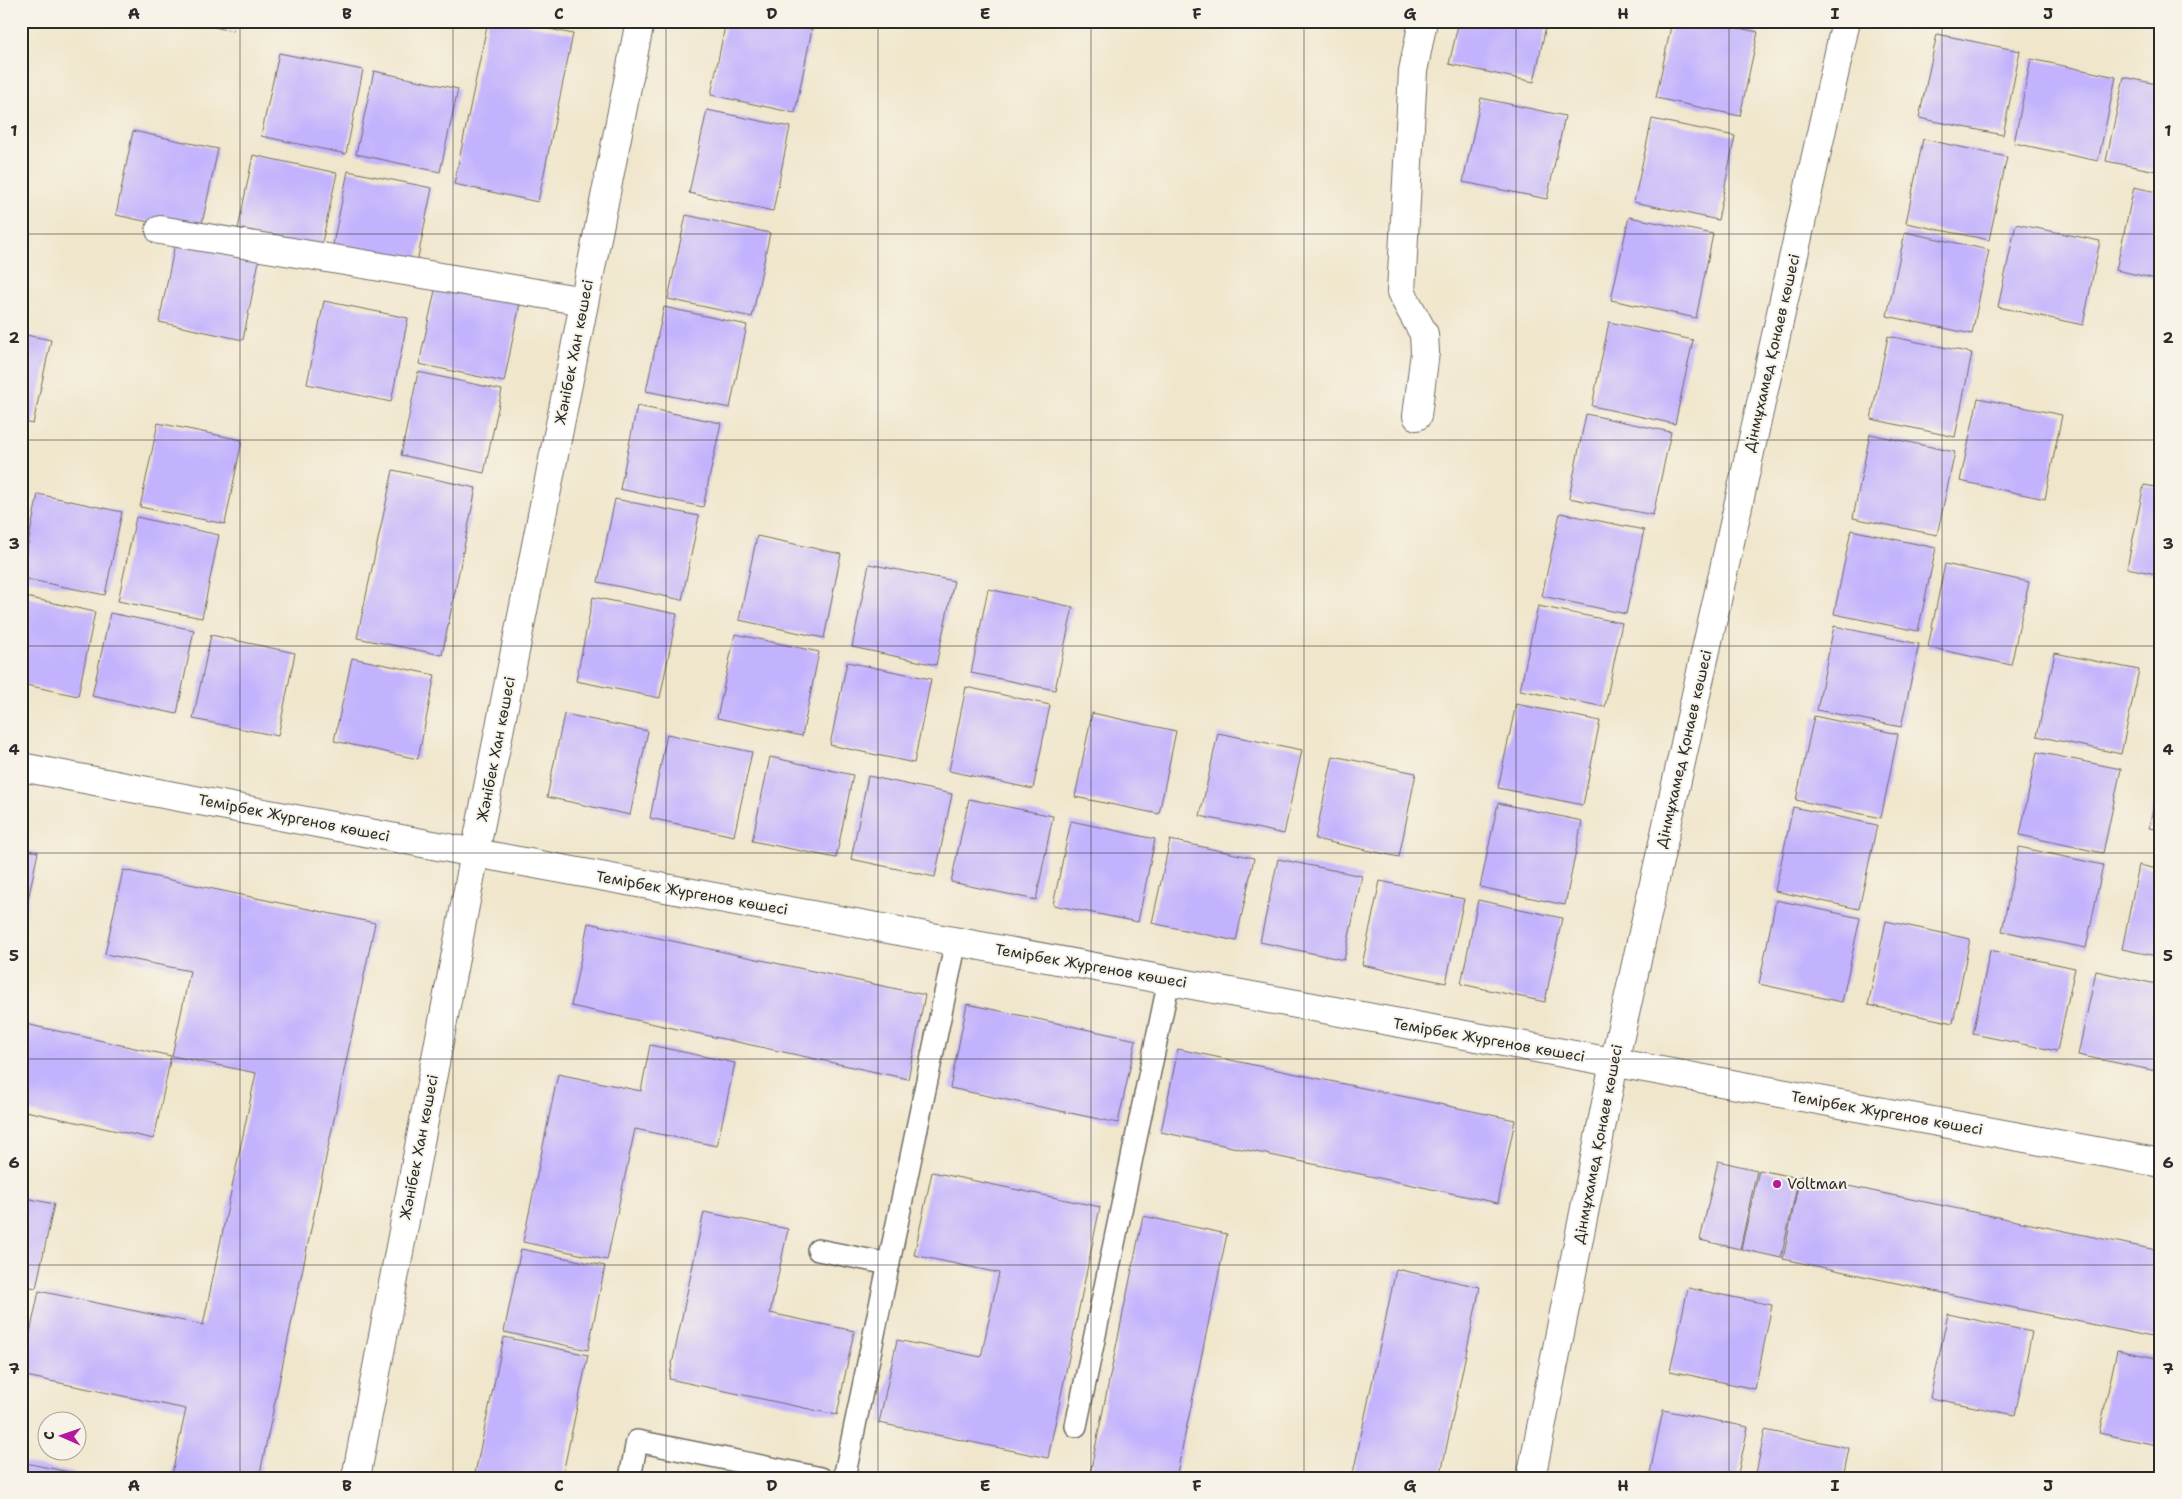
<svg xmlns="http://www.w3.org/2000/svg" width="2182" height="1499" viewBox="0 0 2182 1499" font-family="'Shantell Sans',sans-serif">
  <style>
    .building { fill: #c3b2fd }
    .lines { fill: none; stroke-linecap: round; stroke-linejoin: round }
    .service-casing { stroke: #706c63; stroke-width: 24 }
    .minor-casing { stroke: #706c63; stroke-width: 30 }
    .tertiary-casing { stroke: #706c63; stroke-width: 30 }
    .service { stroke: #fff; stroke-width: 21 }
    .minor { stroke: #fff; stroke-width: 28 }
    .tertiary { stroke: #fff; stroke-width: 28 }
    .grid { fill: none; stroke: #2b2b2b; stroke-width: 1; stroke-opacity: 0.55 }
    .poi-dot { fill: #b5179e; stroke: #f7f3e8; stroke-width: 2 }
    .labels { text-anchor: middle; dominant-baseline: central; stroke-width: 4; stroke-linejoin: round; paint-order: stroke }
    .street-label { font-size: 15px; fill: #2b2b2b; stroke: #f7f3e8 }
    .poi-label { font-size: 15px; fill: #2b2b2b; stroke: #f7f3e8; text-anchor: start }
    .neatline { fill: none; stroke: #2b2b2b; stroke-width: 2 }
    .grid-label { font-size: 16px; text-anchor: middle; font-weight: bold; fill: #2b2b2b }
  </style>
  <rect width="100%" height="100%" fill="#f7f3e8"/>
  <filter id="ink" filterUnits="userSpaceOnUse"><feTurbulence type="fractalNoise" baseFrequency=".02" numOctaves="2"/><feDisplacementMap in="SourceGraphic" scale="10" xChannelSelector="R" yChannelSelector="G"/><feConvolveMatrix kernelMatrix="1 2 1 2 8 2 1 2 1" color-interpolation-filters="sRGB"/></filter>
  <filter id="wash" filterUnits="userSpaceOnUse"><feTurbulence type="fractalNoise" baseFrequency=".0096" numOctaves="4" result="noise"/><feDisplacementMap in="SourceGraphic" scale="20" xChannelSelector="R" yChannelSelector="G"/><feGaussianBlur stdDeviation="1.12" result="paint"/><feColorMatrix in="noise" values="0 0 0 0 0 0 0 0 0 0 0 0 0 0 0 0 0 1.4 0 .05"/><feComposite in="paint" operator="in"/></filter>
  <g filter="url(#wash)">
    <rect width="100%" height="100%" fill="#f0e6cc"/>
    <g id="blocks">
      <g class="building">
        <path d="M187,21h47l-2,10z"/>
        <path d="M488,21h24l61,13 -35,168 -84,-18z"/>
        <path d="M726,21h50l36,8 -17,84 -84,-18z"/>
        <path d="M1459,21h88l-13,61 -85,-18z"/>
        <path d="M1672,21h33l53,11 -18,84 -84,-18z"/>
        <path d="M1937,34l83,17 -17,84 -84,-17z"/>
        <path d="M279,53l84,17 -17,84 -85,-18z"/>
        <path d="M2031,59l85,18 -18,84 -84,-18z"/>
        <path d="M374,71l84,18 -18,83 -84,-18z"/>
        <path d="M2124,77l37,8v87l-55,-11z"/>
        <path d="M1481,98l84,18 -18,83 -84,-17z"/>
        <path d="M707,110l83,17 -17,84 -84,-18z"/>
        <path d="M1652,119l83,17 -17,84 -84,-18z"/>
        <path d="M133,131l85,18 -18,84 -84,-18z"/>
        <path d="M1923,139l84,18 -18,83 -83,-17z"/>
        <path d="M253,155l84,18 -18,83 -83,-17z"/>
        <path d="M348,171l84,17 -17,84 -84,-18z"/>
        <path d="M2134,187l27,6v87l-45,-10z"/>
        <path d="M686,215l84,18 -18,84 -84,-18z"/>
        <path d="M1629,217l84,17 -17,84 -85,-18z"/>
        <path d="M2016,224l84,17 -17,84 -85,-18z"/>
        <path d="M1905,232l84,18 -17,84 -85,-18z"/>
        <path d="M176,239l84,17 -17,84 -84,-18z"/>
        <path d="M437,281l84,17 -17,84 -85,-18z"/>
        <path d="M324,301l84,17 -17,84 -84,-18z"/>
        <path d="M664,307l83,18 -17,83 -84,-17z"/>
        <path d="M1609,322l84,18 -18,84 -83,-18z"/>
        <path d="M21,334l30,6 -18,84 -12,-3z"/>
        <path d="M1888,336l84,17 -17,84 -84,-18z"/>
        <path d="M418,372l84,18 -18,83 -83,-18z"/>
        <path d="M1978,398l84,17 -17,84 -85,-18z"/>
        <path d="M637,406l84,17 -18,84 -83,-18z"/>
        <path d="M1586,414l85,18 -18,83 -84,-17z"/>
        <path d="M158,423l84,17 -17,84 -85,-17z"/>
        <path d="M1870,434l85,18 -18,83 -84,-17z"/>
        <path d="M393,470l83,18 -34,167 -85,-17z"/>
        <path d="M2144,485l17,3v87l-34,-7z"/>
        <path d="M38,494l84,18 -17,83 -84,-17z"/>
        <path d="M615,499l84,17 -17,84 -84,-18z"/>
        <path d="M1560,513l84,17 -18,84 -84,-18z"/>
        <path d="M136,517l83,18 -17,83 -84,-17z"/>
        <path d="M1851,530l85,18 -18,83 -84,-17z"/>
        <path d="M757,536l84,18 -17,84 -85,-18z"/>
        <path d="M869,564l85,17 -18,84 -84,-18z"/>
        <path d="M1945,564l84,18 -18,83 -83,-18z"/>
        <path d="M988,589l85,18 -18,83 -84,-17z"/>
        <path d="M21,596l74,16 -17,84 -57,-12z"/>
        <path d="M593,597l84,17 -17,84 -84,-17z"/>
        <path d="M1538,606l84,17 -17,84 -85,-17z"/>
        <path d="M110,613l84,17 -17,84 -85,-18z"/>
        <path d="M1834,626l85,18 -18,83 -84,-17z"/>
        <path d="M735,634l84,18 -17,84 -85,-18z"/>
        <path d="M211,635l84,18 -17,83 -85,-17z"/>
        <path d="M2055,653l84,17 -18,84 -84,-18z"/>
        <path d="M352,658l83,17 -17,84 -84,-18z"/>
        <path d="M847,662l84,17 -17,84 -84,-18z"/>
        <path d="M966,687l84,18 -17,84 -84,-18z"/>
        <path d="M1516,704l84,17 -17,84 -85,-17z"/>
        <path d="M1092,713l84,18 -17,83 -84,-17z"/>
        <path d="M564,714l84,17 -18,84 -83,-18z"/>
        <path d="M1814,716l84,18 -17,84 -85,-18z"/>
        <path d="M1218,733l84,17 -18,84 -84,-18z"/>
        <path d="M667,734l85,18 -18,84 -84,-18z"/>
        <path d="M2037,752l84,17 -18,84 -83,-18z"/>
        <path d="M1333,756l83,17 -17,84 -84,-18z"/>
        <path d="M770,757l83,18 -17,83 -84,-17z"/>
        <path d="M868,776l84,18 -17,83 -84,-18z"/>
        <path d="M2160,778h1v52l-12,-2z"/>
        <path d="M969,799l84,17 -17,84 -85,-18z"/>
        <path d="M1498,803l84,18 -17,84 -85,-18z"/>
        <path d="M1793,807l84,18 -18,84 -84,-18z"/>
        <path d="M1071,821l84,18 -17,83 -85,-17z"/>
        <path d="M1170,840l84,18 -18,83 -84,-18z"/>
        <path d="M2019,847l84,18 -17,83 -84,-17z"/>
        <path d="M21,849l17,3 -16,76h-1z"/>
        <path d="M1278,859l84,17 -18,84 -84,-18z"/>
        <path d="M2139,865l22,5v87l-39,-8z"/>
        <path d="M123,870l252,53 -116,555h-88l15,-69 -165,-34 18,-84 164,34 53,-252 -84,-17 18,-85 -85,-17z"/>
        <path d="M1380,881l84,18 -18,84 -84,-18z"/>
        <path d="M1478,900l84,18 -17,84 -84,-18z"/>
        <path d="M1776,900l84,18 -18,84 -83,-18z"/>
        <path d="M1886,921l84,18 -17,84 -85,-18z"/>
        <path d="M588,923l337,72 -17,84 -337,-73z"/>
        <path d="M1990,950l85,18 -18,83 -84,-17z"/>
        <path d="M2096,971l65,14v87l-83,-17z"/>
        <path d="M967,1004l169,36 -18,83 -168,-35z"/>
        <path d="M21,1023l150,33 -17,83 -133,-29z"/>
        <path d="M650,1045l85,18 -18,83 -82,-17 -28,131 -84,-18 35,-168 83,17z"/>
        <path d="M1178,1049l337,71 -17,83 -337,-71z"/>
        <path d="M1718,1161l39,9 -17,79 -40,-9z"/>
        <path d="M1759,1170l40,8 -18,80 -40,-9z"/>
        <path d="M932,1172l168,35 -52,251 -169,-35 18,-83 84,17 18,-84 -85,-18z"/>
        <path d="M1800,1176l361,75v88l-378,-80z"/>
        <path d="M21,1197l33,7 -18,84 -15,-3z"/>
        <path d="M704,1212l84,17 -18,84 84,18 -17,84 -168,-36z"/>
        <path d="M1143,1216l84,18 -51,244h-87z"/>
        <path d="M521,1249l84,17 -17,84 -84,-18z"/>
        <path d="M1396,1269l84,18 -40,191h-88z"/>
        <path d="M1688,1288l84,17 -17,84 -85,-18z"/>
        <path d="M1948,1314l84,18 -17,83 -85,-17z"/>
        <path d="M504,1337l84,18 -26,123h-88z"/>
        <path d="M2117,1350l44,9v87l-62,-13z"/>
        <path d="M1663,1410l85,17 -11,51h-88z"/>
        <path d="M1765,1430l84,18 -6,30h-88z"/>
        <path d="M21,1462l62,13v3h-62z"/>
      </g>
    </g>
  </g>
  <g filter="url(#ink)">
    <use href="#blocks" fill-opacity="0" stroke="#706c63" stroke-width="1"/>
    <g class="lines">
      <defs>
        <g id="service">
          <path d="M818,1250l71,14"/>
          <path d="M1076,1426l93,-446"/>
          <path d="M630,1478l7,-37 184,37"/>
          <path d="M844,1478l112,-537"/>
        </g>
        <g id="minor">
          <path d="M160,230l424,71"/>
          <path d="M1417,416l8,-64 -1,-18 -23,-42 12,-221 10,-50"/>
          <path d="M21,767l454,86 1686,310"/>
          <path d="M356,1478l119,-625 165,-832"/>
        </g>
        <path id="tertiary" d="M1531,1478l83,-415 232,-1042"/>
      </defs>
      <use href="#service" class="service-casing"/>
      <use href="#minor" class="minor-casing"/>
      <use href="#tertiary" class="tertiary-casing"/>
      <use href="#service" class="service"/>
      <use href="#minor" class="minor"/>
      <use href="#tertiary" class="tertiary"/>
    </g>
  </g>
  <path class="grid" d="M240,21v1457M453,21v1457M666,21v1457M878,21v1457M1091,21v1457M1304,21v1457M1516,21v1457M1729,21v1457M1942,21v1457M21,234h2140M21,440h2140M21,646h2140M21,853h2140M21,1059h2140M21,1265h2140"/>
  <circle class="poi-dot" cx="1777" cy="1184" r="5"/>
  <g class="labels">
    <g class="street-label">
      <text transform="translate(574 352) rotate(-79)">Жәнібек Хан көшесі</text>
      <text transform="translate(1772 353) rotate(-77)">Дінмұхамед Қонаев көшесі</text>
      <text transform="translate(496 749) rotate(-79)">Жәнібек Хан көшесі</text>
      <text transform="translate(1684 749) rotate(-77)">Дінмұхамед Қонаев көшесі</text>
      <text transform="translate(294 818) rotate(11)">Темірбек Жүргенов көшесі</text>
      <text transform="translate(692 893) rotate(10)">Темірбек Жүргенов көшесі</text>
      <text transform="translate(1091 966) rotate(10)">Темірбек Жүргенов көшесі</text>
      <text transform="translate(1489 1040) rotate(10)">Темірбек Жүргенов көшесі</text>
      <text transform="translate(1887 1113) rotate(10)">Темірбек Жүргенов көшесі</text>
      <text transform="translate(1598 1144) rotate(-79)">Дінмұхамед Қонаев көшесі</text>
      <text transform="translate(419 1147) rotate(-79)">Жәнібек Хан көшесі</text>
    </g>
    <g class="poi-label">
      <text x="1787" y="1184">Voltman</text>
    </g>
  </g>
  <rect width="2182" height="1499" fill="none" stroke="#f7f3e8" stroke-width="55"/>
  <g transform="translate(62 1436) rotate(272)"><circle r="24" fill="#f7f3e8" stroke="#a5a39c"/>
  <path d="M0-4L9 19L0 12L-9 19Z" fill="#b5179e"/>
  <text y="-8" font-size="14" font-weight="bold" text-anchor="middle" fill="#2b2b2b">С</text>
  </g>
  <rect x="28" y="28" width="2126" height="1444" class="neatline"/>
  <g class="grid-label">
    <text x="134" y="19">A</text>
    <text x="347" y="19">B</text>
    <text x="559" y="19">C</text>
    <text x="772" y="19">D</text>
    <text x="985" y="19">E</text>
    <text x="1197" y="19">F</text>
    <text x="1410" y="19">G</text>
    <text x="1623" y="19">H</text>
    <text x="1835" y="19">I</text>
    <text x="2048" y="19">J</text>
    <text x="14" y="136">1</text>
    <text x="2168" y="136">1</text>
    <text x="14" y="343">2</text>
    <text x="2168" y="343">2</text>
    <text x="14" y="549">3</text>
    <text x="2168" y="549">3</text>
    <text x="14" y="755">4</text>
    <text x="2168" y="755">4</text>
    <text x="14" y="961">5</text>
    <text x="2168" y="961">5</text>
    <text x="14" y="1168">6</text>
    <text x="2168" y="1168">6</text>
    <text x="14" y="1374">7</text>
    <text x="2168" y="1374">7</text>
    <text x="134" y="1491">A</text>
    <text x="347" y="1491">B</text>
    <text x="559" y="1491">C</text>
    <text x="772" y="1491">D</text>
    <text x="985" y="1491">E</text>
    <text x="1197" y="1491">F</text>
    <text x="1410" y="1491">G</text>
    <text x="1623" y="1491">H</text>
    <text x="1835" y="1491">I</text>
    <text x="2048" y="1491">J</text>
  </g>
</svg>
